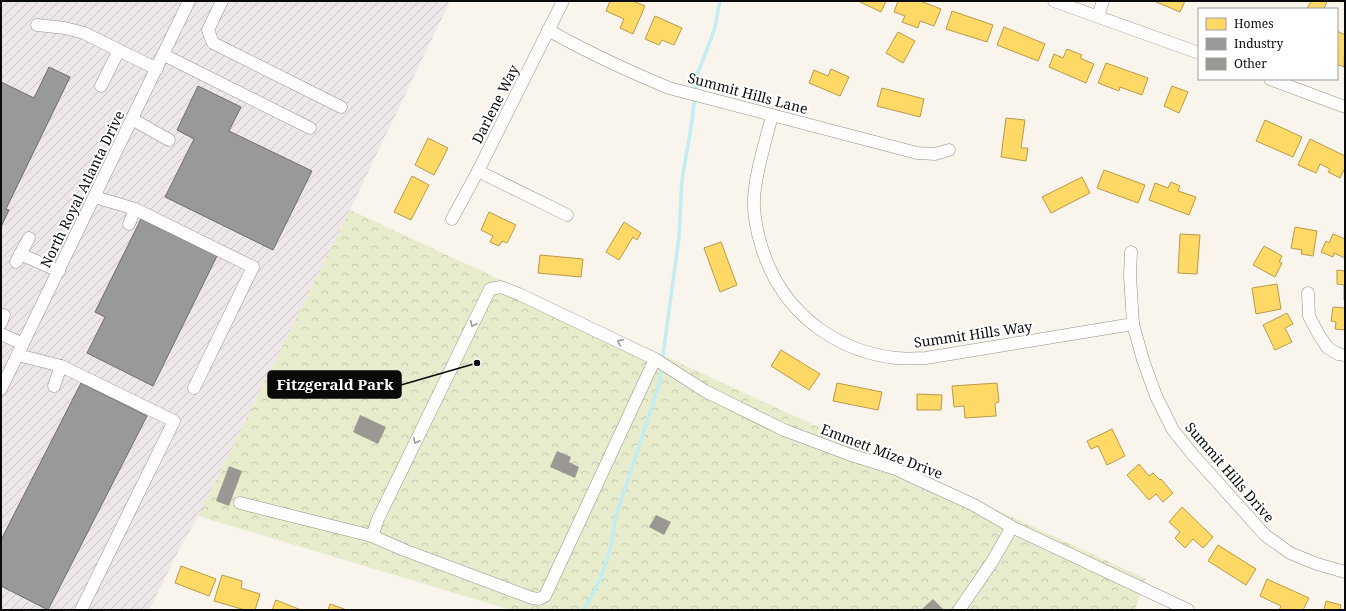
<svg xmlns="http://www.w3.org/2000/svg" width="1346" height="611" viewBox="0 0 1346 611" font-family="'Noto Serif',serif">
  <style>
    .industrial { fill: url(#industrial-furrows) }
    .park { fill: url(#park-crowns) }
    .homes { fill: #ffd966; stroke: #b69b4a }
    .industry { fill: #999; stroke: #6e6e6e }
    .lines { fill: none; stroke-linecap: round; stroke-linejoin: round }
    .stream { stroke: #c2edf3; stroke-width: 3.5 }
    .building { fill: #9b9793 }
    .minor-casing { stroke: #928f8c; stroke-width: 13 }
    .minor { stroke: #fefdfc; stroke-width: 12 }
    .oneway { stroke: #9c9c9b }
    .labels { text-anchor: middle; dominant-baseline: central; stroke-width: 4; stroke-linejoin: round; paint-order: stroke }
    .street-label { font-size: 14px; fill: #0a0a0a; stroke: #fff }
    .leader { fill: none; stroke: #0a0a0a; stroke-width: 1.5 }
    .callout-dot { fill: #0a0a0a; stroke: #fff; stroke-width: 1.5 }
    .callout { fill: #0a0a0a; stroke: #0a0a0a; stroke-width: 1.5 }
    .callout-label { font-size: 15px; text-anchor: middle; font-weight: bold; fill: #fff }
  </style>
  <defs>
    <pattern id="industrial-furrows" width="10" height="10" patternUnits="userSpaceOnUse"><rect width="10" height="10" fill="#eee7ea"/><path d="M-1 1l2-2M0 10L10 0M9 11l2-2" fill="none" stroke="#cbc5c7"/></pattern>
    <pattern id="park-crowns" width="20" height="18" patternUnits="userSpaceOnUse"><rect width="20" height="18" fill="#e7edcc"/><path d="M2 6a3 3 0 1 1 6 0M12 15a3 3 0 1 1 6 0" fill="none" stroke="#c5caae"/></pattern>
  </defs>
  <rect width="100%" height="100%" fill="#f9f4ec"/>
  <path class="industrial" d="M1,1h449l-100,209 -152,306 -18,32 -31,62h-148z"/>
  <path class="park" d="M350,210l796,369 -11,31h-624l-313,-94z"/>
  <g class="homes">
    <path d="M610,1h23l12,5 -12,28 -13,-6 4,-9 -18,-8z"/>
    <path d="M858,1h28l-5,11z"/>
    <path d="M898,1h22l21,8 -7,17 -14,-5 -2,7 -16,-6 3,-6 -11,-4z"/>
    <path d="M1154,1h31l-5,11z"/>
    <path d="M1311,1h16l-3,8h-17z"/>
    <path d="M952,11l41,14 -6,17 -41,-13z"/>
    <path d="M655,16l27,12 -8,17 -12,-5 -3,5 -14,-6z"/>
    <path d="M1004,27l41,17 -7,17 -41,-16z"/>
    <path d="M1337,31l8,4 -1,32 -7,-3z"/>
    <path d="M898,32l17,9 -12,22 -17,-10z"/>
    <path d="M1067,49l15,6 -2,3 14,6 -8,19 -37,-16 5,-13 9,4z"/>
    <path d="M1106,63l42,15 -6,17 -22,-8 -1,4 -21,-8z"/>
    <path d="M831,69l18,8 -9,19 -31,-13 5,-13 14,6z"/>
    <path d="M1172,86l16,6 -9,21 -15,-7z"/>
    <path d="M882,88l42,11 -4,18 -43,-11z"/>
    <path d="M1006,118l19,2 -4,28h7l-2,13 -25,-4z"/>
    <path d="M1265,120l37,17 -9,20 -37,-16z"/>
    <path d="M428,138l20,10 -14,27 -19,-10z"/>
    <path d="M1310,139l35,17v12l-5,10 -12,-6 2,-3 -10,-5 -4,9 -18,-8z"/>
    <path d="M1104,170l41,15 -7,18 -41,-15z"/>
    <path d="M412,176l17,9 -18,35 -17,-8z"/>
    <path d="M1082,177l8,16 -39,20 -9,-16z"/>
    <path d="M1171,182l9,4 -2,5 18,6 -7,18 -40,-15 6,-17 13,5z"/>
    <path d="M489,212l27,13 -9,18 -5,-2 -3,5 -9,-4 3,-6 -12,-6z"/>
    <path d="M624,222l17,11 -4,7 -4,-3 -14,23 -13,-8z"/>
    <path d="M1295,227l22,4 -4,25 -12,-2 1,-4 -11,-2z"/>
    <path d="M1180,234l20,1 -3,39 -19,-1z"/>
    <path d="M1333,234l12,5v19l-11,-5 -1,4 -12,-5 5,-11 3,2z"/>
    <path d="M721,242l16,43 -17,7 -16,-44z"/>
    <path d="M1264,246l18,10 -3,6 3,1 -7,14 -22,-12z"/>
    <path d="M540,255l43,4 -2,18 -43,-4z"/>
    <path d="M1337,270l8,1v29h-1v-15l-7,-1z"/>
    <path d="M1277,284l4,25 -25,5 -4,-26z"/>
    <path d="M1333,307l12,1v22l-10,-1 1,-7 -5,-1z"/>
    <path d="M1287,313l6,11 -8,4 7,14 -17,8 -12,-25z"/>
    <path d="M781,350l39,24 -11,16 -38,-24z"/>
    <path d="M837,383l45,9 -4,18 -45,-9z"/>
    <path d="M997,383l2,19 -4,1 1,13 -31,2 -1,-12 -10,1 -2,-21z"/>
    <path d="M917,394l25,1 -1,15h-24z"/>
    <path d="M1112,429l13,27 -18,9 -9,-19 -7,3 -4,-8z"/>
    <path d="M1139,464l10,12 4,-3 7,7 1,-1 12,14 -10,9 -7,-8 -7,6 -22,-25z"/>
    <path d="M1182,507l31,30 -10,11 -10,-9 -8,9 -10,-10 5,-6 -11,-10z"/>
    <path d="M1218,545l38,24 -10,16 -38,-24z"/>
    <path d="M181,566l35,13 -7,17 -34,-13z"/>
    <path d="M222,575l20,6 -1,7 19,6 -5,16h-10l-31,-9z"/>
    <path d="M1267,579l42,19 -6,12h-24l2,-4 -21,-10z"/>
    <path d="M276,600l25,10h-29z"/>
    <path d="M1326,601l15,4 -1,5h1h-17z"/>
    <path d="M330,604l17,6h-19z"/>
  </g>
  <g class="industry">
    <path d="M49,67l21,10 -64,132 3,1 -8,17v-145l33,16z"/>
    <path d="M198,86l43,21 -12,24 83,40 -39,79 -108,-53 29,-58 -17,-9z"/>
    <path d="M141,219l76,37 -64,130 -66,-33 18,-36 -10,-5z"/>
    <path d="M81,383l66,33 -99,194 -47,-24v-46z"/>
  </g>
  <g class="lines">
    <path class="stream" d="M584,610l17,-32 9,-29 6,-33 43,-131 20,-148 3,-57 10,-59 5,-46 17,-44 6,-30"/>
  </g>
  <g class="building">
    <path d="M360,415l26,12 -8,17 -25,-12z"/>
    <path d="M557,451l14,6 -2,5 10,5 -4,11 -25,-11z"/>
    <path d="M229,466l13,5 -13,35 -13,-5z"/>
    <path d="M656,515l15,7 -7,13 -15,-8z"/>
    <path d="M933,599l10,10 -1,1h-21z"/>
  </g>
  <g class="lines">
    <defs>
      <g id="minor">
        <path d="M222,1l-14,29 5,13 128,64"/>
        <path d="M1054,1l145,52"/>
        <path d="M1098,16l5,-15"/>
        <path d="M37,25l28,3 19,5 73,36"/>
        <path d="M548,30c39,22 80,41 121,58l248,65 18,1 14,-4"/>
        <path d="M164,55l146,73"/>
        <path d="M1270,79l75,28"/>
        <path d="M101,86l18,-36"/>
        <path d="M772,115c-6,26 -17,58 -18,84 -1,21 7,51 16,70 23,50 71,83 126,89 10,1 20,0 30,0l207,-34"/>
        <path d="M132,119l37,21"/>
        <path d="M478,171l89,44"/>
        <path d="M95,197l40,12 118,58 -59,121"/>
        <path d="M452,219l26,-48 85,-170"/>
        <path d="M129,224l6,-15"/>
        <path d="M1131,252l-1,24 3,48 10,36 13,36 17,34 20,25 72,80 25,18 27,11 28,8"/>
        <path d="M20,254l39,17"/>
        <path d="M16,262l13,-24"/>
        <path d="M1308,293l1,23 10,19 9,13 10,6 7,1"/>
        <path d="M1,323l3,-8"/>
        <path d="M1,334l22,10"/>
        <path d="M18,355l43,11 113,55 -93,189"/>
        <path d="M54,386l7,-20"/>
        <path d="M1,389l188,-388"/>
        <path d="M240,503l132,33 32,14 128,48 7,1 6,-3 110,-237"/>
        <path d="M372,536l6,-17 112,-230 11,-2 18,7 136,65 50,32 79,39 67,25 45,14 17,8 61,28 38,22 176,83"/>
        <path d="M959,610l33,-48 20,-35"/>
      </g>
    </defs>
    <use href="#minor" class="minor-casing"/>
    <use href="#minor" class="minor"/>
  </g>
  <defs><path id="oneway-chevron" d="M-2-3.5L2.5 0L-2 3.5" fill="none" stroke-width="1.6" stroke-linecap="round" stroke-linejoin="round"/></defs>
  <g class="oneway">
    <use href="#oneway-chevron" transform="translate(473 324) rotate(116)"/>
    <use href="#oneway-chevron" transform="translate(620 342) rotate(-154)"/>
    <use href="#oneway-chevron" transform="translate(416 441) rotate(116)"/>
  </g>
  <g class="labels">
    <g class="street-label">
      <text transform="translate(748 93) rotate(15)">Summit Hills Lane</text>
      <text transform="translate(495 104) rotate(-63)">Darlene Way</text>
      <text transform="translate(82 189) rotate(-64)">North Royal Atlanta Drive</text>
      <text transform="translate(973 334) rotate(-8)">Summit Hills Way</text>
      <text transform="translate(882 451) rotate(21)">Emmett Mize Drive</text>
      <text transform="translate(1230 472) rotate(49)">Summit Hills Drive</text>
    </g>
  </g>
  <path class="leader" d="M477 363L401 385"/>
  <circle class="callout-dot" cx="477" cy="363" r="4"/>
  <rect class="callout" x="268" y="371" width="133" height="27" rx="4"/>
  <g class="callout-label">
    <text x="335" y="390">Fitzgerald Park</text>
  </g>
  <rect width="1346" height="611" fill="none" stroke="#0a0a0a" stroke-width="4"/>
  <rect x="1198" y="8" width="140" height="72" fill="#ffffff" stroke="#9d9d9d"/>
  <rect x="1206" y="18" width="20" height="12" fill="#ffd966" stroke="#9d9d9d"/>
  <text x="1234" y="28" font-size="12" fill="#0a0a0a">Homes</text>
  <rect x="1206" y="38" width="20" height="12" fill="#999999" stroke="#9d9d9d"/>
  <text x="1234" y="48" font-size="12" fill="#0a0a0a">Industry</text>
  <rect x="1206" y="58" width="20" height="12" fill="#9b9793" stroke="#9d9d9d"/>
  <text x="1234" y="68" font-size="12" fill="#0a0a0a">Other</text>
</svg>
